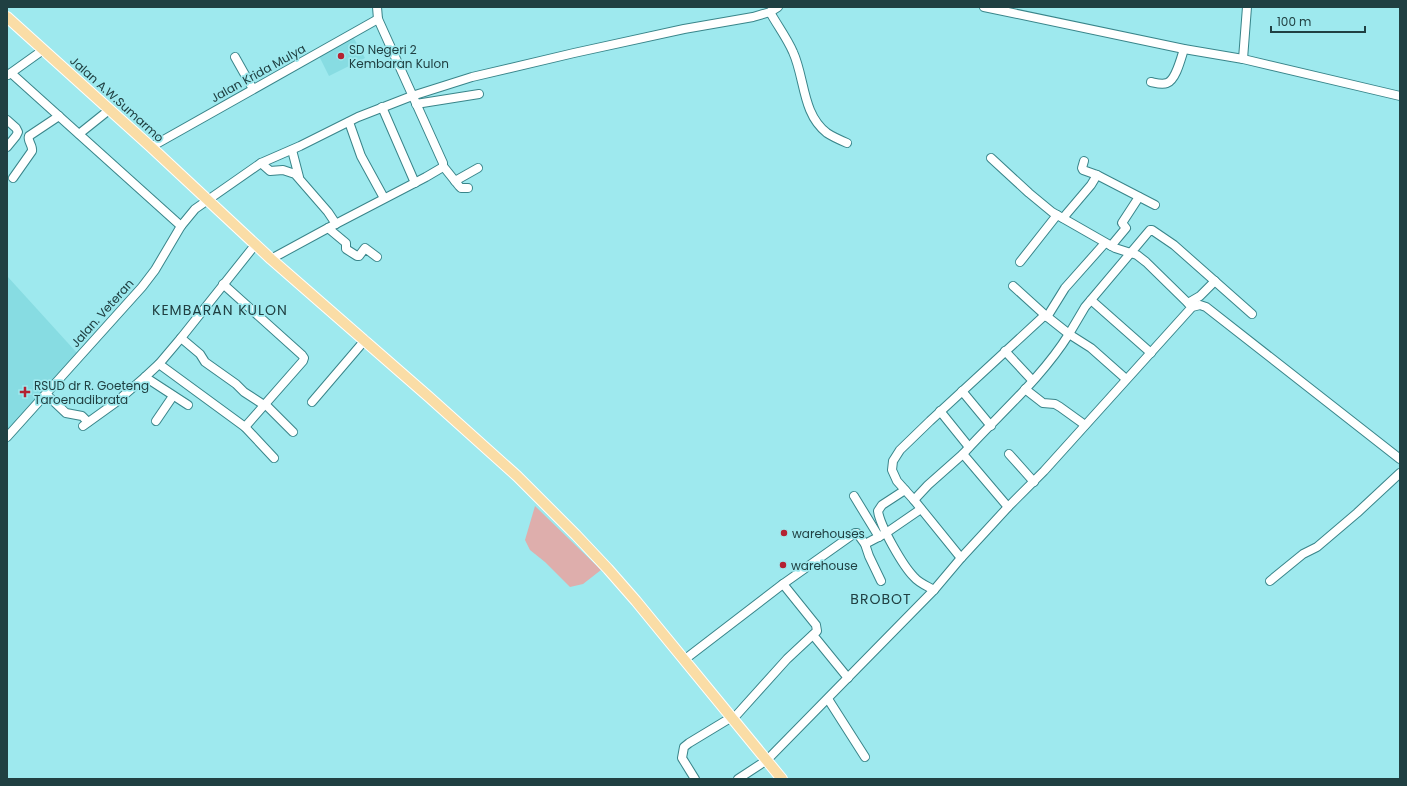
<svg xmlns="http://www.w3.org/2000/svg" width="1407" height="786" viewBox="0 0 1407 786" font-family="Poppins,sans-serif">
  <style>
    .built { fill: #87dce2 }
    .green { fill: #deaeac }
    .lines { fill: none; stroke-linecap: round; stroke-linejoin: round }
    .minor-casing { stroke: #39858a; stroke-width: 10 }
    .major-casing { stroke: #fff; stroke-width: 12 }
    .minor { stroke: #fff; stroke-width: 8 }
    .major { stroke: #fadda6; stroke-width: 10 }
    .poi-dot { fill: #b42232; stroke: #9ee9ee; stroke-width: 1.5 }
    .labels { text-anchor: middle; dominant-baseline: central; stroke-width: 3.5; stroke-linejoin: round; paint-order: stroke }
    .poi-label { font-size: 12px; fill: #204042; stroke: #9ee9ee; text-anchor: start }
    .street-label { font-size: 12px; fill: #204042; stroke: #9ee9ee }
    .quarter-label { font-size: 14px; letter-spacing: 1px; fill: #204042; stroke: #9ee9ee }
  </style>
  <rect width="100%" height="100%" fill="#9ee9ee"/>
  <g class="built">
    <path d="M352,35l13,23 -36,18 -11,-22z"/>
    <path d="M7,276l70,77 -70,78z"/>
  </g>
  <path class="green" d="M535,506l66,64 -18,14 -13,3 -25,-25 -15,-12 -5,-10z"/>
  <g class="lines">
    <defs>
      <g id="minor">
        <path d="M984,7l200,42 59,10 157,37"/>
        <path d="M770,12c7,13 17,26 23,40 12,26 9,62 34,81 6,4 13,7 20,10"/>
        <path d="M235,57l18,32"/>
        <path d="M1243,59l4,-52"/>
        <path d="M11,73l170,153"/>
        <path d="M8,75l35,-25"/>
        <path d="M1151,82c5,1 11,3 16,1 9,-3 14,-25 17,-34"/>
        <path d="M416,104l63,-10"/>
        <path d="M382,107l33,76"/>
        <path d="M7,120l9,8 2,4 -2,4 -9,11"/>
        <path d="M349,122l12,34 23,42"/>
        <path d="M79,134l30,-24"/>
        <path d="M151,147l227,-128"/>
        <path d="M292,150l7,27"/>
        <path d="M991,158l38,35 23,19 63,36 22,7 9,7 46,45"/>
        <path d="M1084,161l-2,7 1,2 14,5 58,30"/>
        <path d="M261,163l9,8 13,-1 12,4 33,38 8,12"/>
        <path d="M443,166l16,20 2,2h7"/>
        <path d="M13,178l19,-27c1,-6 -5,-10 -3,-15l30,-20"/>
        <path d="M455,181l23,-13"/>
        <path d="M1063,218l28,-33 6,-10"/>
        <path d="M328,228l18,15v6l11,7h2l6,-8 12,9"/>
        <path d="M1111,246l15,-18 -4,-5 17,-26"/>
        <path d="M271,259l57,-31 98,-51 17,-10v-4l-65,-144 -1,-12"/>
        <path d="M1020,262l37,-47"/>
        <path d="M1013,286l32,29"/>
        <path d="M1091,300l60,53"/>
        <path d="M1188,303l12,-7 15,-15"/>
        <path d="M1047,317l18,-29 40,-45"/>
        <path d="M181,338l19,16 5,8 31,22 8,8 20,13"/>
        <path d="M1005,351l27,29"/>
        <path d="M159,364l86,63 58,-66 1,-3 -2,-3 -79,-71"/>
        <path d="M145,377l43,28"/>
        <path d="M1025,389l18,14 12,1 5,3 25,18"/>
        <path d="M962,391l29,35"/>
        <path d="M46,394l20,19 16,3 6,6"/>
        <path d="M312,402l53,-62"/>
        <path d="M265,404l28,28"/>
        <path d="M940,411l29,36"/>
        <path d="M156,421l17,-25"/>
        <path d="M83,426l32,-23 30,-26 14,-13 22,-26 74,-93"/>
        <path d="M245,427l29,31"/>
        <path d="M7,437l135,-150 13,-17 26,-44 14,-17 66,-46 39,-17 58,-29 54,-21 60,-19 102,-24 110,-24 69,-12 17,-5 8,-5"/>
        <path d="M1009,454l25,28"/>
        <path d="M905,490l-23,15 -4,6c2,15 25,55 36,66 5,6 13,9 20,13"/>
        <path d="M854,496l25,41"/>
        <path d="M914,500l14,-15 35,-31"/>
        <path d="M1008,507l-45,-53c35,-39 78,-75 106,-120l22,14 35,31"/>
        <path d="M865,544l21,-11 35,-24"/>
        <path d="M961,558l-47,-58 -17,-19 -5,-11 1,-9 7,-11 30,-29 115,-106 24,19 16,-27 65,-77h2l22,15 78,69"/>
        <path d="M1270,581l33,-27 14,-7 40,-34 43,-40"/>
        <path d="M813,635l35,43"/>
        <path d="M684,660l99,-76 72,-51h2l8,11 4,12 12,25"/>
        <path d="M828,699l37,58"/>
        <path d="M733,719l54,-60 30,-28 -1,-6 -33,-41"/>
        <path d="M695,779l-13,-21 2,-11 5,-4 43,-26"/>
        <path d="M738,779l29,-19 167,-170 27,-32 47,-51 36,-36 148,-164 8,-2 6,2 194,152"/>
      </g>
      <path id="major" d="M7,17l144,130 120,112 158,138 88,79 59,59 32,34 28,32 146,178"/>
    </defs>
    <use href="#minor" class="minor-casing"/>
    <use href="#major" class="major-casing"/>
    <use href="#minor" class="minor"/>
    <use href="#major" class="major"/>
  </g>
  <g class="poi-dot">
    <circle cx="341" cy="56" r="4"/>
    <path d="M23 386h4v4h4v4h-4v4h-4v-4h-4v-4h4z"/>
    <circle cx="784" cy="533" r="4"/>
    <circle cx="783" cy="565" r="4"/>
  </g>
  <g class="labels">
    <g class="poi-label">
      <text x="349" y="49">SD Negeri 2<tspan x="349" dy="14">Kembaran Kulon</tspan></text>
      <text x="34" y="385">RSUD dr R. Goeteng<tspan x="34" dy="14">Taroenadibrata</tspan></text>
      <text x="792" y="533">warehouses</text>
      <text x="791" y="565">warehouse</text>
    </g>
    <g class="street-label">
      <text transform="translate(258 73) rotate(-29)">Jalan Krida Mulya</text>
      <text transform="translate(117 99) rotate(42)">Jalan A.W.Sumarmo</text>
      <text transform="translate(102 313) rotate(-48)">Jalan. Veteran</text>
    </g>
    <g class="quarter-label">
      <text x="220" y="310">KEMBARAN KULON</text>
      <text x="881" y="599">BROBOT</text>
    </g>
  </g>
  <rect width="1407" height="786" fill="none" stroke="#204042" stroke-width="16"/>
  <path d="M1271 26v6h94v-6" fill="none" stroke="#204042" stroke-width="2"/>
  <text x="1277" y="26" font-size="12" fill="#204042" stroke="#9ee9ee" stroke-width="3" paint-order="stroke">100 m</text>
</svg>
